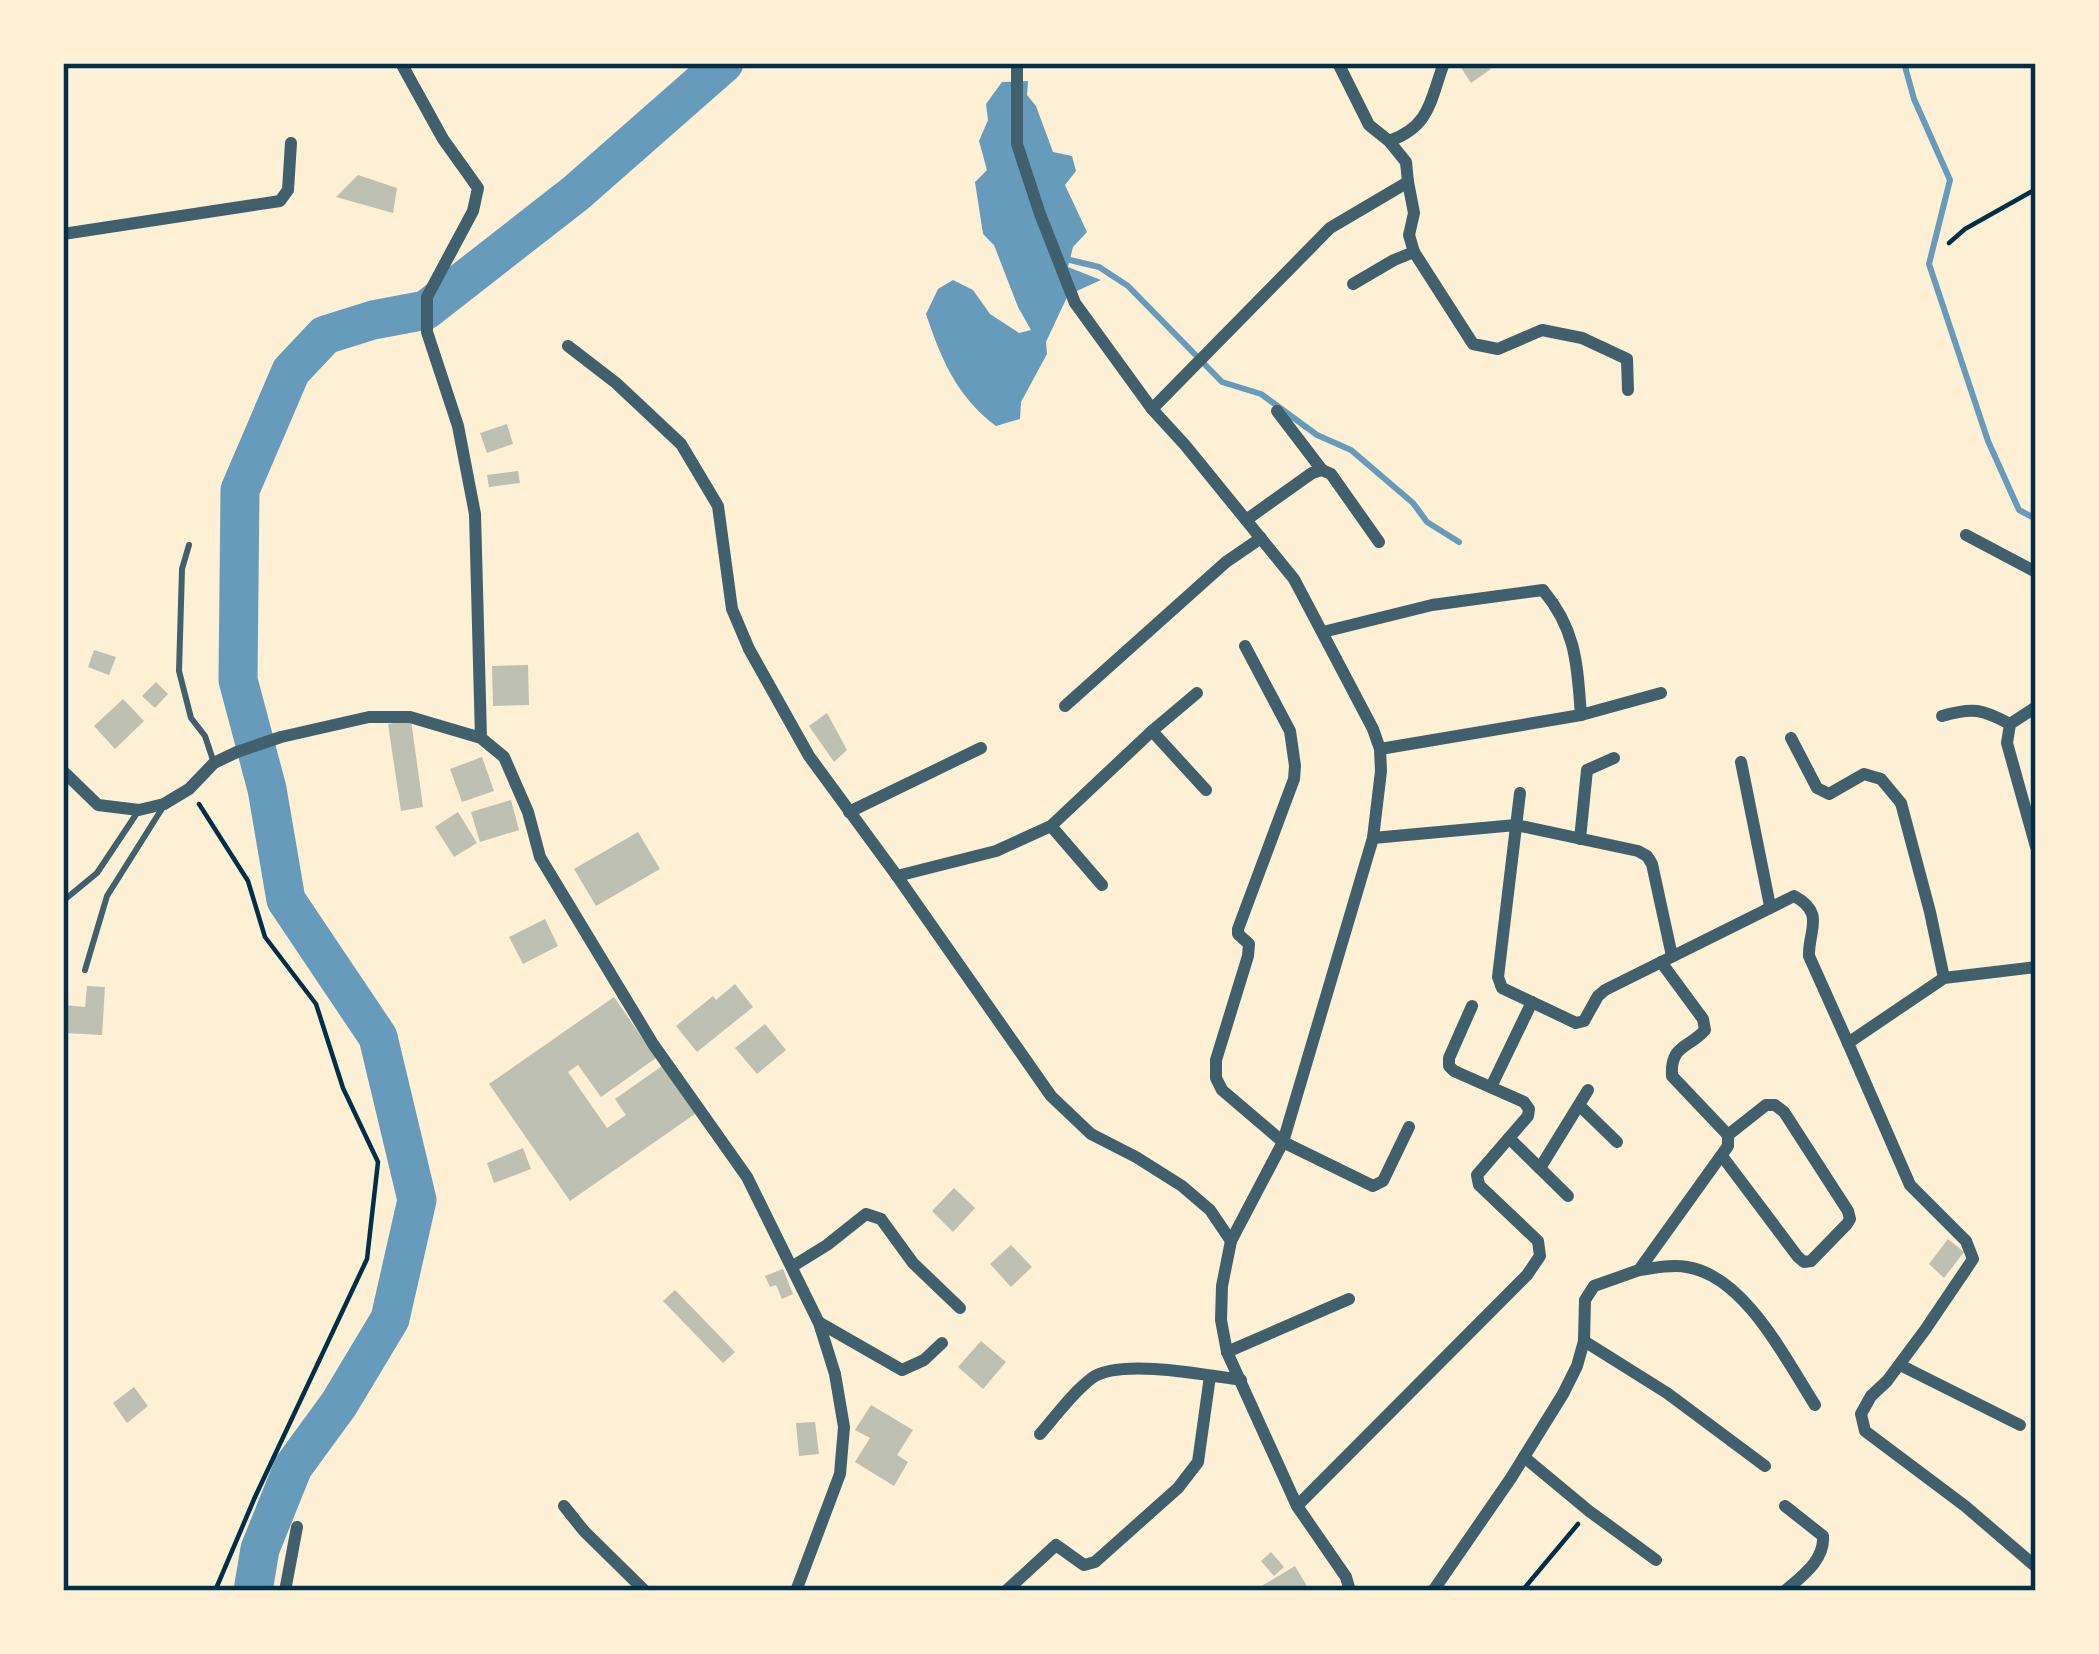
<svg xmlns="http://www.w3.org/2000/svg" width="2099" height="1654" viewBox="0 0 2099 1654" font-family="'Asap Condensed',sans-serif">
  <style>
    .water { fill: #669bbc }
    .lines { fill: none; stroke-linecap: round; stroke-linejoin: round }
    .stream { stroke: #669bbc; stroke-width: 6 }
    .river { stroke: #669bbc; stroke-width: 39 }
    .building { fill: #bec0b2 }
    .path { stroke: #003049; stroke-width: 4.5 }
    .service { stroke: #3f606c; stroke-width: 6 }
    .minor { stroke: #3f606c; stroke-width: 12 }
    .neatline { fill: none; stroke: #003049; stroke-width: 4.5 }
  </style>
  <rect width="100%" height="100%" fill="#fdf0d5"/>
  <path class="water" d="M1028,81l-1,14 9,11 17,46 19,4 4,15 -11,14 22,47 -14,15 -5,20 33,13 -33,15 -22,47 1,12 -26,48 -1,17 -24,7c-39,-29 -55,-67 -70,-112l12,-25 15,-9 20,10 17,24 29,19 12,-3 -13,-23 -24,-62 -11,-11 -8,-52 12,-12 -8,-29 9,-21 -2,-16 16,-22z"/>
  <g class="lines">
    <g class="stream">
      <path d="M1904,63l10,36 36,81 -21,84 59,177 31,69 17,9"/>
      <path d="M1070,260l29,7 29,19 94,96 39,12 56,41 34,15 62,53 14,19 32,20"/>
    </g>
    <path class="river" d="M253,1591l7,-42 33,-82 46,-63 51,-85 27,-119 -39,-163 -92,-137 -19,-111 -29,-109 2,-190 51,-119 34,-36 48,-15 53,-10 150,-117 148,-130"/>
  </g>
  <g class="building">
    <path d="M1458,63h29l4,6 -20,14z"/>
    <path d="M358,175l39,13 -4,25 -57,-16z"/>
    <path d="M507,424l6,20 -26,9 -7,-20z"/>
    <path d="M518,471l2,12 -31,4 -2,-12z"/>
    <path d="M94,650l22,7 -7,18 -21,-8z"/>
    <path d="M528,665l1,40 -36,1 -1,-40z"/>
    <path d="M156,682l12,12 -13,14 -13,-12z"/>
    <path d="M123,699l21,22 -29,28 -21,-23z"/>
    <path d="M827,713l20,37 -13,12 -25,-36z"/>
    <path d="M411,720l12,87 -22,4 -13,-87z"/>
    <path d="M482,757l12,34 -32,11 -12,-33z"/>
    <path d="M511,800l8,30 -39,12 -9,-30z"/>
    <path d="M458,812l19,31 -23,14 -19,-30z"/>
    <path d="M638,832l22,37 -64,37 -22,-37z"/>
    <path d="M545,919l13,27 -35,18 -14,-27z"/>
    <path d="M735,984l18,23 -56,45 -21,-26 37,-30 3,4z"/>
    <path d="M87,986l18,1 -3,48 -39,-2v-28l22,2z"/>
    <path d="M614,997l42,61 -55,39 -23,-32 -10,7 39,56 19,-13 -11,-16 47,-33 33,48 -125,87 -81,-117z"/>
    <path d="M765,1024l21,26 -29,24 -22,-26z"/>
    <path d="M523,1148l8,21 -37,14 -7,-20z"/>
    <path d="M954,1188l21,20 -22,24 -21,-21z"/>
    <path d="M1948,1239l16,13 -20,26 -15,-14z"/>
    <path d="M1011,1245l21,22 -21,20 -21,-23z"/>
    <path d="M783,1269l10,25 -11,5 -6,-14 -6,2 -5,-11z"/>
    <path d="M675,1290l60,62 -12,11 -60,-62z"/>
    <path d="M981,1341l25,21 -23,27 -25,-22z"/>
    <path d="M134,1387l14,19 -21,17 -14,-20z"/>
    <path d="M871,1405l42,25 -16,25 11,7 -14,24 -39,-24 15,-24 -15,-8z"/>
    <path d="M815,1422l4,32 -20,2 -3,-33z"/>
    <path d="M1271,1552l13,15 -10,9 -13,-15z"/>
    <path d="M1295,1566l15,25h-57z"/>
  </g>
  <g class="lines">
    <g class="path">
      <path d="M1949,243l16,-14 71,-40"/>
      <path d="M199,804l49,77 17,56 51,67 27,84 35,74 -11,97 -112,238 -40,94"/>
      <path d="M1522,1591l56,-67"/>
    </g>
    <g class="service">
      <path d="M189,545l-7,24 -3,102 12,47 14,18 8,24"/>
      <path d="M63,901l34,-28 40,-60"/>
      <path d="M85,970l22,-74 56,-89"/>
    </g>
    <g class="minor">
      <path d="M401,63l42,76 35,49 -5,23 -46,86v35l31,94 17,88 6,224"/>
      <path d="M1017,63v81l23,70 35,89 77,106 33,36 109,134 79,150 7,20 1,22 -8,67 -90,304 -52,99 -9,45 -1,34 6,32 70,154 49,71 4,14"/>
      <path d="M1389,141c42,-15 41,-41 55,-78"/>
      <path d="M1408,182l6,31 -5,22 5,17 59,92 25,5 44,-19 40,8 45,21 1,31"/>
      <path d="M63,234l217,-33 8,-11 3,-47"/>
      <path d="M1353,284l41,-24 20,-8"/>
      <path d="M568,346l48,37 65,61 37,62 14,103 17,40 60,107 88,120 154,220 40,38 45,23 46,29 28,24 21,31"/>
      <path d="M1152,409l178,-181 78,-46 -2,-20 -17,-21 -20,-16 -31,-62"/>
      <path d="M1277,411l45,59"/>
      <path d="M1246,520l66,-47 10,-3 9,4 48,68"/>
      <path d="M1966,535l70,37"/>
      <path d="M1323,632l109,-27 111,-15c34,41 34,75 38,125"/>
      <path d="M1245,646l45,85 5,35 -1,13 -56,150v5l11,10 -1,12 -32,104v18l6,12 61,52 90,44 10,-5 26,-54"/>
      <path d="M1065,706l161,-144 35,-24"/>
      <path d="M2036,707l-26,17 -3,19 29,104"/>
      <path d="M1942,716c31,-9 40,-7 68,8"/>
      <path d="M1152,731l54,59"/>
      <path d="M1791,738l26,50 12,6 35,-20 17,5 20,24 29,109 14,66"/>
      <path d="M1380,749l201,-34 80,-22"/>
      <path d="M1741,762l29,144"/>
      <path d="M63,771l35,34 41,5 25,-6 25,-15 25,-26 23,-11 44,-15 88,-20h41l71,21 23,19 24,55 12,45 113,187 94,133 72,146 16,51 9,53 -4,47 -44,117"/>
      <path d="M1520,793l-22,184 4,11 74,35 8,-2 14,-25 7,-6 189,-94c32,17 14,35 15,60l39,87"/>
      <path d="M849,812l132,-64"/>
      <path d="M1051,826l51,59"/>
      <path d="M1373,838l143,-13 122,26 9,5 5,8 20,92"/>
      <path d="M1580,839l7,-69 27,-12"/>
      <path d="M897,876l99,-25 55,-25 101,-95 45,-38"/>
      <path d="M2036,967l-92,11 -96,65 62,142 56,56 7,18 -48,71 -38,51 -16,15 -10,18 4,17 100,75 71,61"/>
      <path d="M1491,1087l41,-85"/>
      <path d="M1580,1106l37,36"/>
      <path d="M1509,1138l59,58"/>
      <path d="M1722,1156l76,101 6,5 7,-1 36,-37 3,-5 -2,-8 -64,-99 -9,-7h-9l-38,30"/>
      <path d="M1540,1168l48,-78"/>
      <path d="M793,1266l34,-21 39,-31 15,5 32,44 47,45"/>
      <path d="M1639,1270c16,-2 33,-6 48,-3 58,9 99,93 128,138"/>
      <path d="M820,1323l82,47 22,-10 18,-17"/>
      <path d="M1584,1341l83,52 98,73"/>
      <path d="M1227,1352l122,-53"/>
      <path d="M1900,1365l120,60"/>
      <path d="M1040,1434c16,-18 32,-41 52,-56 27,-20 115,-3 149,2"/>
      <path d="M1524,1457l65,54 67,49"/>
      <path d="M564,1506l20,25 61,60"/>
      <path d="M1297,1506l230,-231 13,-19 -2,-15 -59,-56 -2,-10 51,-59 1,-7 -5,-7 -70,-31 -5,-5v-8l23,-52"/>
      <path d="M1785,1506l38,30c2,24 -21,40 -38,55"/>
      <path d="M285,1591l12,-64"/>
      <path d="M1006,1591l50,-46 28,20 11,-3 83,-74 20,-26 12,-86"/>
      <path d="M1433,1591l78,-113 52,-84 14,-28 7,-25 1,-41 9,-14 45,-16 89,-124v-11l-56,-59c-2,-31 16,-27 33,-46l-2,-11 -42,-57"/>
    </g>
  </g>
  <rect width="2099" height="1654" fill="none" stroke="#fdf0d5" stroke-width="132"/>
  <rect x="66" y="66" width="1967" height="1522" class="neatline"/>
</svg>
